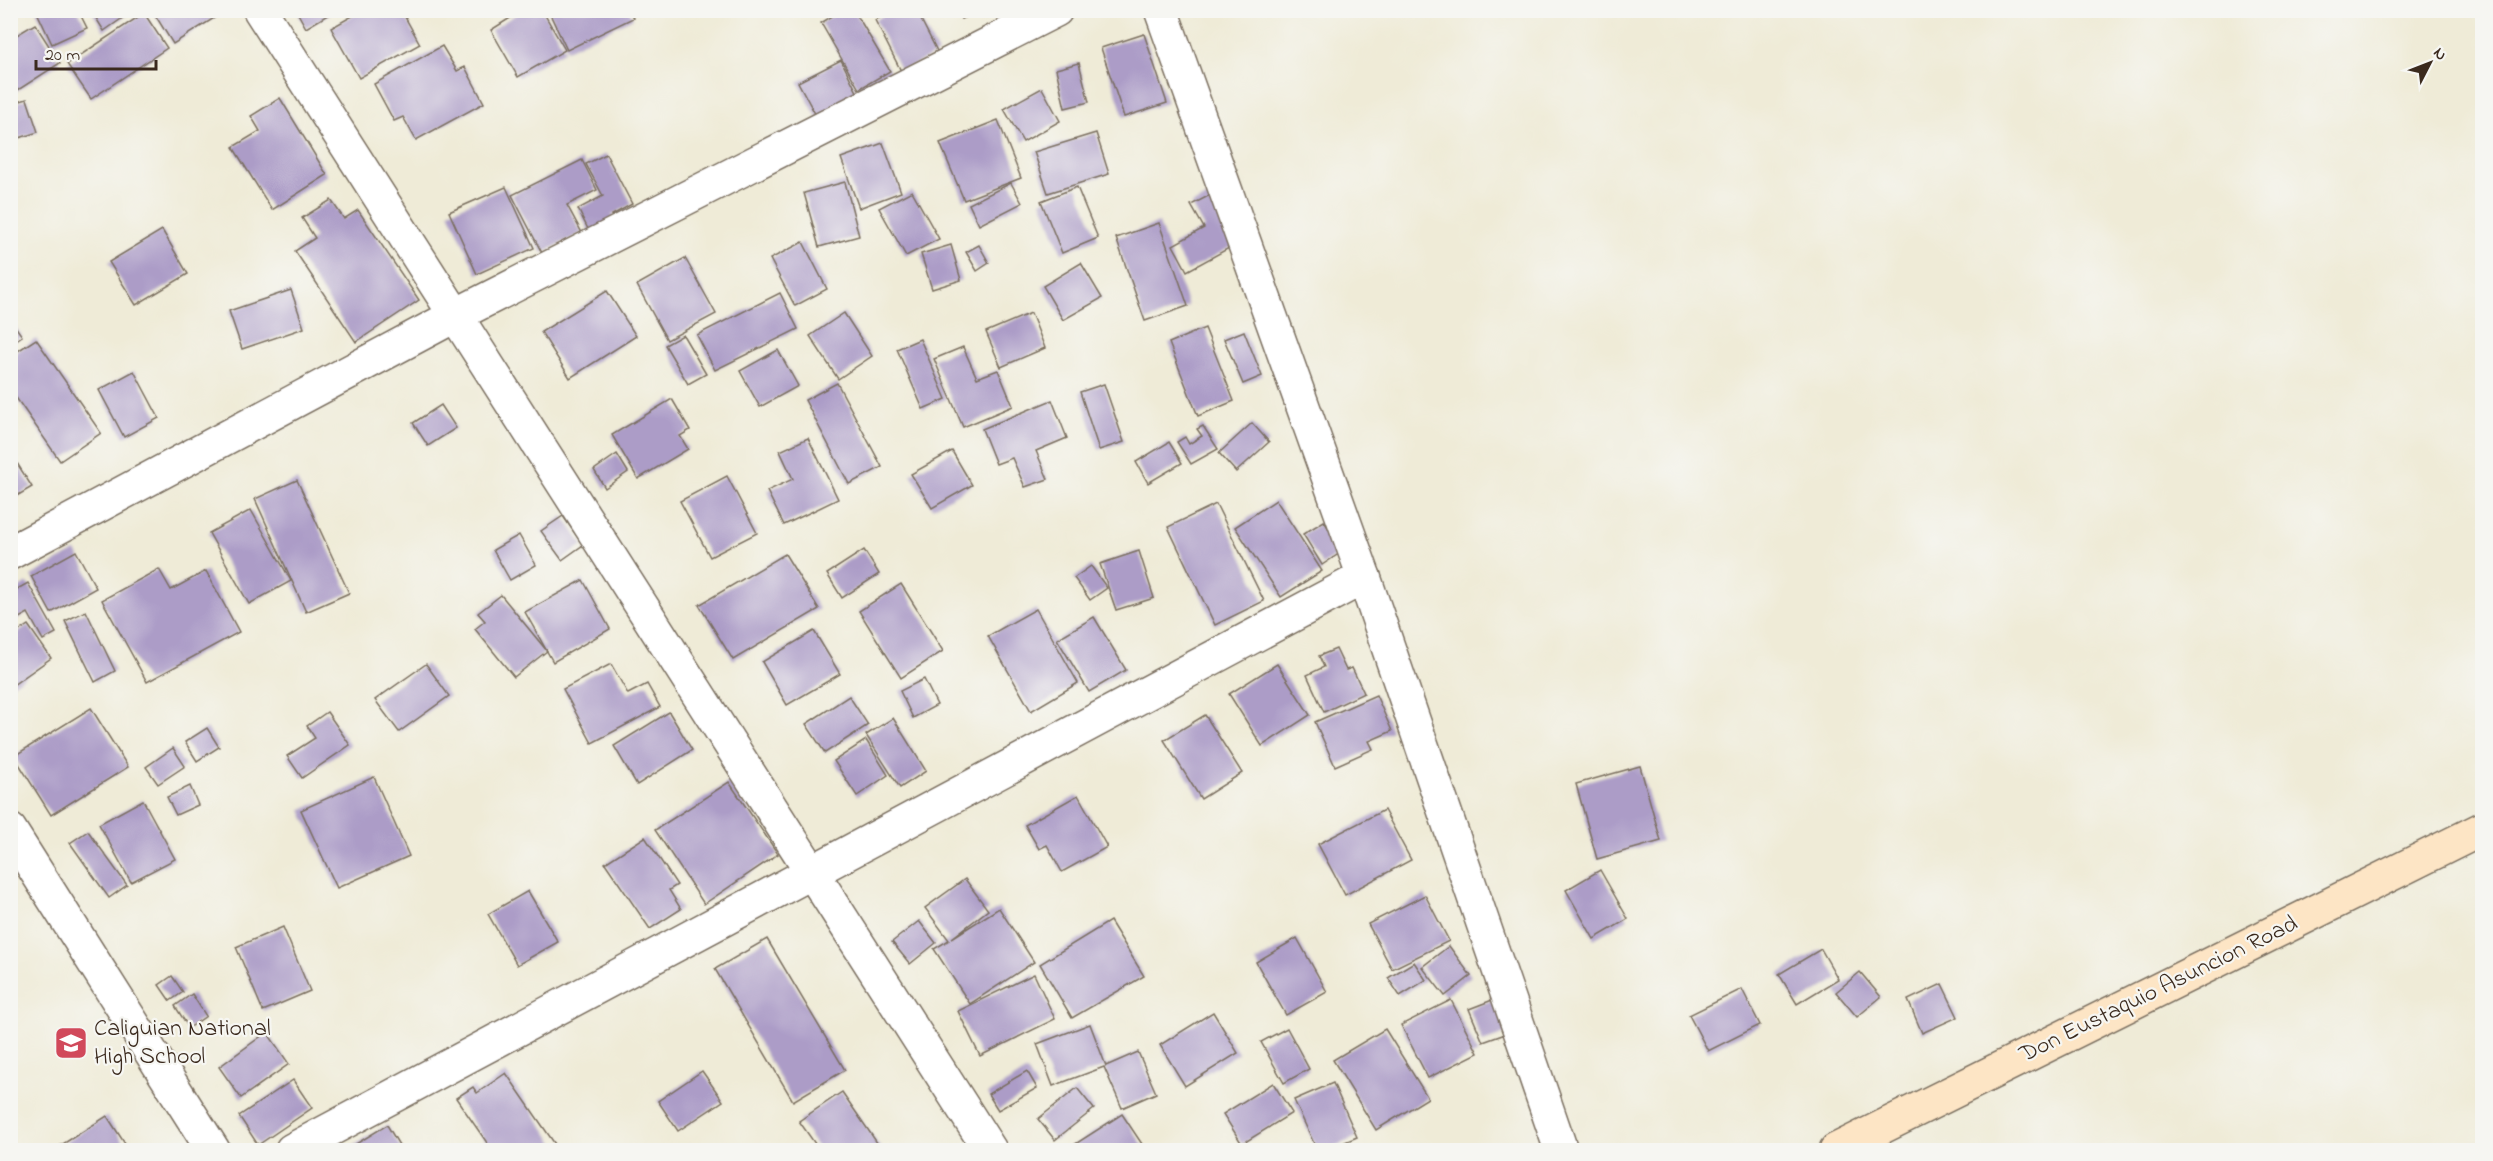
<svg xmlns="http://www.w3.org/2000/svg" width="2493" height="1161" viewBox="0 0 2493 1161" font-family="'Indie Flower',sans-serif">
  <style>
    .building { fill: #ac9cc7 }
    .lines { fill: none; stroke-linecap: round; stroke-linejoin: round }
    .minor-casing { stroke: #7a6e5f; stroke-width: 36 }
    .tertiary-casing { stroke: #7a6e5f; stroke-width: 36 }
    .secondary-casing { stroke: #7a6e5f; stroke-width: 36 }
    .minor { stroke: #fff; stroke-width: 33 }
    .tertiary { stroke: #fff; stroke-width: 33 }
    .secondary { stroke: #fde5c5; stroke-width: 33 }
    .labels { text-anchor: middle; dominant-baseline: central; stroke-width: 4.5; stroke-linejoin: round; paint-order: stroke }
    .street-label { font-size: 24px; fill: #3b2a1e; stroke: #f6f6f2 }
    .poi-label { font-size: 24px; fill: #3b2a1e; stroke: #f6f6f2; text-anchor: start }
  </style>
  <rect width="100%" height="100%" fill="#f6f6f2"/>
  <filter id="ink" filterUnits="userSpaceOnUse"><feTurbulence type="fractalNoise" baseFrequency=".0167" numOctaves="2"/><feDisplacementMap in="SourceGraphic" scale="12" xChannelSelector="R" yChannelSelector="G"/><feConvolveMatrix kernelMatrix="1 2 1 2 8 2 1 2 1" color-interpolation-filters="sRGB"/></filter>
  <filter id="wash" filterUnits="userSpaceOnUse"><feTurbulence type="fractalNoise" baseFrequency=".008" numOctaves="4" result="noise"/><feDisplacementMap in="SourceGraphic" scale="24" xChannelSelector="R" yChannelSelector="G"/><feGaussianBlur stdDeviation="1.35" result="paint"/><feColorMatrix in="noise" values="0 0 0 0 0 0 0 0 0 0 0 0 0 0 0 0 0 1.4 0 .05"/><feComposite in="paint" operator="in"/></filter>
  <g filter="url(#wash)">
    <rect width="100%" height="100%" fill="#efebd7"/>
    <g id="blocks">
      <g class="building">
        <path d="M36,10h42l9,18 -35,16z"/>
        <path d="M91,10h43l-30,21z"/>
        <path d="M152,10h75l-54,34z"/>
        <path d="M296,10h40l-30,18z"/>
        <path d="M363,10h38l19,34 -61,34 -28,-50z"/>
        <path d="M523,10h19l23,40 -47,27 -27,-47z"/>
        <path d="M548,10h81l4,8 -66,32z"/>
        <path d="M842,10h12l36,61 -31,18 -38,-66z"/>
        <path d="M893,10h23l22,43 -37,18 -26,-51z"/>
        <path d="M957,10h25v1l-21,8z"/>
        <path d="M144,13l23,35 -76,51 -24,-35z"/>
        <path d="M35,24l25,39 -45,29 -5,-8v-45z"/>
        <path d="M1144,34l23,69 -43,14 -23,-69z"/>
        <path d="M442,46l15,25 8,-4 19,36 -68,37 -13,-23 -9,4 -20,-37z"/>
        <path d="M841,60l21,42 -42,21 -22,-41z"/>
        <path d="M1079,63l10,39 -24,6 -9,-39z"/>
        <path d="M1042,88l18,33 -37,21 -19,-33z"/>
        <path d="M280,98l47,77 -55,35 -39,-63 27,-16 -9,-15z"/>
        <path d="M27,99l11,33 -28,9v-37z"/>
        <path d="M998,120l23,58 -57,22 -24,-57z"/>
        <path d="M1096,133l13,41 -61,19 -14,-41z"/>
        <path d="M883,143l18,49 -42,16 -18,-50z"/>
        <path d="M606,154l26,50 -20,11 4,7 -25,13 -13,-26 25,-13 -17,-32z"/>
        <path d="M582,160l15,30 -30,15 15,28 -40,20 -30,-58z"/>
        <path d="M845,182l14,54 -40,11 -15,-54z"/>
        <path d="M1011,183l11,20 -43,22 -10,-21z"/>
        <path d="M506,187l28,61 -57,26 -28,-62z"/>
        <path d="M1077,187l21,51 -36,15 -21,-52z"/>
        <path d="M912,191l27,48 -33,17 -27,-48z"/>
        <path d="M1214,193l26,49 -53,29 -14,-26 31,-17 -13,-23z"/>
        <path d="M331,200l13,19 14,-9 61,90 -63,42 -61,-91 20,-13 -13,-20z"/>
        <path d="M1159,223l29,83 -43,15 -29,-83z"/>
        <path d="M162,230l26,44 -52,31 -27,-43z"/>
        <path d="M803,242l24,47 -32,17 -25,-47z"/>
        <path d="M951,245l10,35 -29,9 -11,-35z"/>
        <path d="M979,245l10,18 -12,8 -11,-19z"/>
        <path d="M685,258l31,56 -49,26 -30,-55z"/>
        <path d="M1081,263l21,35 -39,22 -20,-34z"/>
        <path d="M291,290l13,38 -62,21 -13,-38z"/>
        <path d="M607,291l29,45 -66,42 -29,-46z"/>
        <path d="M780,293l18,36 -83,41 -18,-35z"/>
        <path d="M844,313l28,43 -34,23 -28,-43z"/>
        <path d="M1031,313l14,35 -44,19 -15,-35z"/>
        <path d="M10,319l12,17 -12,8z"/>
        <path d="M1205,328l29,73 -36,15 -29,-73z"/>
        <path d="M1244,331l18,45 -19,8 -19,-45z"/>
        <path d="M683,335l23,39 -18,10 -23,-39z"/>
        <path d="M36,339l65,94 -41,28 -50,-72v-33z"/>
        <path d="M920,339l26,60 -23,10 -26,-60z"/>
        <path d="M963,347l14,31 21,-8 15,36 -50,21 -29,-68z"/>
        <path d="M778,350l20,36 -38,21 -20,-36z"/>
        <path d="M134,371l25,47 -35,19 -25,-47z"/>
        <path d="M837,383l45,84 -33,17 -44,-84z"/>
        <path d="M1104,384l20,58 -25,8 -19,-58z"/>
        <path d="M672,399l18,31 -10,6 8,13 -50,30 -26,-44z"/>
        <path d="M1052,400l15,38 -31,13 12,28 -23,8 -13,-29 -16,6 -14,-35z"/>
        <path d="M441,405l15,23 -28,18 -15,-23z"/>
        <path d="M1252,423l17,19 -33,30 -17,-19z"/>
        <path d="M1203,426l15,23 -27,15 -14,-22 8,-5 4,7 13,-8 -5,-7z"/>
        <path d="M808,438l30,61 -54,26 -17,-34 26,-12 -13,-28z"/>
        <path d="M1169,442l13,21 -34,20 -12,-21z"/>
        <path d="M952,451l20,34 -40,23 -21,-34z"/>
        <path d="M10,452l22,35 -22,13z"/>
        <path d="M617,454l11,18 -23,16 -11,-18z"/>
        <path d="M727,476l30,57 -47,24 -30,-56z"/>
        <path d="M297,480l52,113 -43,19 -51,-113z"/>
        <path d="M1276,500l46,71 -41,26 -46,-70z"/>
        <path d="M1216,504l48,97 -49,24 -47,-98z"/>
        <path d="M251,510l40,71 -42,23 -40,-71z"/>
        <path d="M563,516l20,29 -21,15 -21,-29z"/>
        <path d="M1324,521l19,30 -21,14 -19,-31z"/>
        <path d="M519,535l17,30 -26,15 -17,-30z"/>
        <path d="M864,550l15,24 -37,24 -15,-24z"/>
        <path d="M76,551l20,37 -45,25 -20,-37z"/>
        <path d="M1139,551l15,47 -38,12 -16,-46z"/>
        <path d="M785,554l34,55 -86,51 -34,-55z"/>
        <path d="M1091,566l16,22 -17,12 -16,-22z"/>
        <path d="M159,569l12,21 35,-19 33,61 -92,50 -45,-82z"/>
        <path d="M583,580l27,49 -57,33 -28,-50z"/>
        <path d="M28,583l28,50 -13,7 -15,-27 -18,10v-30z"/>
        <path d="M901,584l42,67 -42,27 -42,-67z"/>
        <path d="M501,595l46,56 -33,26 -39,-48 10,-8 -7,-8z"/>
        <path d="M1036,609l42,74 -47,28 -43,-75z"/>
        <path d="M86,611l29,60 -20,11 -30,-61z"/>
        <path d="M1094,617l32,53 -37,22 -32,-53z"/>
        <path d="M28,625l23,33 -41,29v-50z"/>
        <path d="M814,631l26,43 -53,31 -25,-43z"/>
        <path d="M1336,649l10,21 6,-2 12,25 -40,19 -17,-37 17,-8 -5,-11z"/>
        <path d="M426,664l23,32 -50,36 -24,-32z"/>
        <path d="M611,664l17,30 19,-10 13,23 -68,36 -29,-54z"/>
        <path d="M1277,664l33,51 -48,31 -33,-52z"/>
        <path d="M924,679l13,26 -24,13 -13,-27z"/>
        <path d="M1376,695l16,36 -23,10 4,8 -38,17 -20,-44z"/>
        <path d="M849,696l19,29 -43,28 -19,-29z"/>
        <path d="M91,708l37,59 -77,48 -37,-59z"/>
        <path d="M327,712l23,33 -48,33 -15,-22 28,-18 -8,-12z"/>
        <path d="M669,712l23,38 -55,35 -23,-39z"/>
        <path d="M1205,715l37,58 -41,26 -37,-59z"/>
        <path d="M893,718l33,53 -26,17 -34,-53z"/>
        <path d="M207,728l12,19 -22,14 -12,-19z"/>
        <path d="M866,740l22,35 -31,21 -23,-35z"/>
        <path d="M173,748l12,18 -27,18 -12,-17z"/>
        <path d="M1640,766l21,75 -64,18 -21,-75z"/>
        <path d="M374,777l35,79 -72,32 -36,-78z"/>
        <path d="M729,782l49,72 -74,50 -49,-74z"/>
        <path d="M190,786l8,19 -22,10 -9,-18z"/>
        <path d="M1078,795l29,52 -45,25 -15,-27 -8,4 -14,-24z"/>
        <path d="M143,800l32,59 -44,23 -32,-58z"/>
        <path d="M1384,810l27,50 -66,35 -27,-51z"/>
        <path d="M88,831l39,54 -18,13 -39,-55z"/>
        <path d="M645,837l32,48 -8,5 12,19 -31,20 -45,-66z"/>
        <path d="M1600,870l28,49 -34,20 -28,-49z"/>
        <path d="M965,879l23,31 -36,28 47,-30 35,54 -64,42 -36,-55 15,-9 -24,-32z"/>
        <path d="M528,891l30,51 -41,23 -29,-51z"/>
        <path d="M1425,895l24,46 -57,28 -24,-45z"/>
        <path d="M919,921l17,22 -26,21 -18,-22z"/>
        <path d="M1110,921l34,55 -72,42 -32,-54z"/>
        <path d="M283,927l27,64 -47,20 -27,-64z"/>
        <path d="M1297,938l30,54 -41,23 -30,-53z"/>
        <path d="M767,939l78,131 -52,31 -78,-132z"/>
        <path d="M1449,946l22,30 -26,20 -23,-29z"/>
        <path d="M1821,949l17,30 -41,25 -18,-30z"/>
        <path d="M1414,962l12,18 -26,16 -12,-18z"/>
        <path d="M1860,972l21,25 -24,20 -21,-25z"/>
        <path d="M1034,974l21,45 -75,37 -22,-45z"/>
        <path d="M172,976l11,16 -13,9 -11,-16z"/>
        <path d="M1942,984l16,33 -36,16 -14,-33z"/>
        <path d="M1742,989l18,36 -52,26 -19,-36z"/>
        <path d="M192,994l14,22 -17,12 -14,-22z"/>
        <path d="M1495,999l13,34 -25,9 -14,-33z"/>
        <path d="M1451,1000l27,53 -50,25 -27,-53z"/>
        <path d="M1213,1012l25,41 -53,33 -25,-41z"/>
        <path d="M1090,1024l16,42 32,-14 18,41 -34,15 -18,-41 -51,19 -16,-42z"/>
        <path d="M1287,1028l22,41 -25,14 -23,-41z"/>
        <path d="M1385,1029l43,69 -52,32 -43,-70z"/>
        <path d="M267,1032l22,32 -48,34 -22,-31z"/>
        <path d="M702,1071l21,30 -45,30 -20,-30z"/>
        <path d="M1027,1071l10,17 -39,22 -10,-16z"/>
        <path d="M506,1073l51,74 -5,3h-60l-36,-52 17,-11 4,6z"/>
        <path d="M293,1080l19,28 -54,37 -19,-29z"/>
        <path d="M1273,1083l19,30 -50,31 -19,-30z"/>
        <path d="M1333,1083l24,54 -31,13h-9l-23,-50z"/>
        <path d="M1077,1088l17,21 -39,31 -17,-21z"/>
        <path d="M842,1092l40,58h-67l3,-2 -19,-27z"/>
        <path d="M1122,1114l24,36h-80z"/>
        <path d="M107,1116l22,34h-72l-2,-1z"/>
        <path d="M387,1125l15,25h-56z"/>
      </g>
    </g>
  </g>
  <g filter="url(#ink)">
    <use href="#blocks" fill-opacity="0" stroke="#7a6e5f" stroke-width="1.5"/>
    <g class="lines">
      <defs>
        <g id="minor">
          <path d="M260,10l730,1140"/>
          <path d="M1161,10l203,567 197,573"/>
          <path d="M10,553l446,-238 600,-305"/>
          <path d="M292,1150l1072,-573"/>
        </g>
        <path id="tertiary" d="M10,830l203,320"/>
        <path id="secondary" d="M1836,1150l646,-321"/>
      </defs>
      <use href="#minor" class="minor-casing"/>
      <use href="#tertiary" class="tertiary-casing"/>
      <use href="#secondary" class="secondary-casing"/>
      <use href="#minor" class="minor"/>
      <use href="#tertiary" class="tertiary"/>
      <use href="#secondary" class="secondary"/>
    </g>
  </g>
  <defs>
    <symbol id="school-square" viewBox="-11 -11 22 22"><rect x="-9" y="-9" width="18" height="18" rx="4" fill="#d1495b" stroke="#f6f6f2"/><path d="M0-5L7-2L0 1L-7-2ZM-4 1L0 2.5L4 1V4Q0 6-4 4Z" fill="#fff"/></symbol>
  </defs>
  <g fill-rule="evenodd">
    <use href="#school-square" x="52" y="1024" width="38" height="38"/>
  </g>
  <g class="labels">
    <g class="street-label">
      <text transform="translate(2159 990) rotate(-26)">Don Eustaquio Asuncion Road</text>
    </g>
    <g class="poi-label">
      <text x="94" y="1029">Caliguian National<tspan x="94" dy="28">High School</tspan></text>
    </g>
  </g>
  <rect width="2493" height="1161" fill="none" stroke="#f6f6f2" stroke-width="36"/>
  <g transform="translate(2430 63) rotate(48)" stroke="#f6f6f2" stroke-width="4.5" paint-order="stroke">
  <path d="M0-4.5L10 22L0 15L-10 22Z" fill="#3b2a1e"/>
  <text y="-9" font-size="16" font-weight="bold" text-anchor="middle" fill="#3b2a1e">N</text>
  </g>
  <path d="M36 60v9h120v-9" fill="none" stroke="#3b2a1e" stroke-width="3"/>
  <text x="45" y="60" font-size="18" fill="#3b2a1e" stroke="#f6f6f2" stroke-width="4.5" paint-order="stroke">20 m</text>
</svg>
